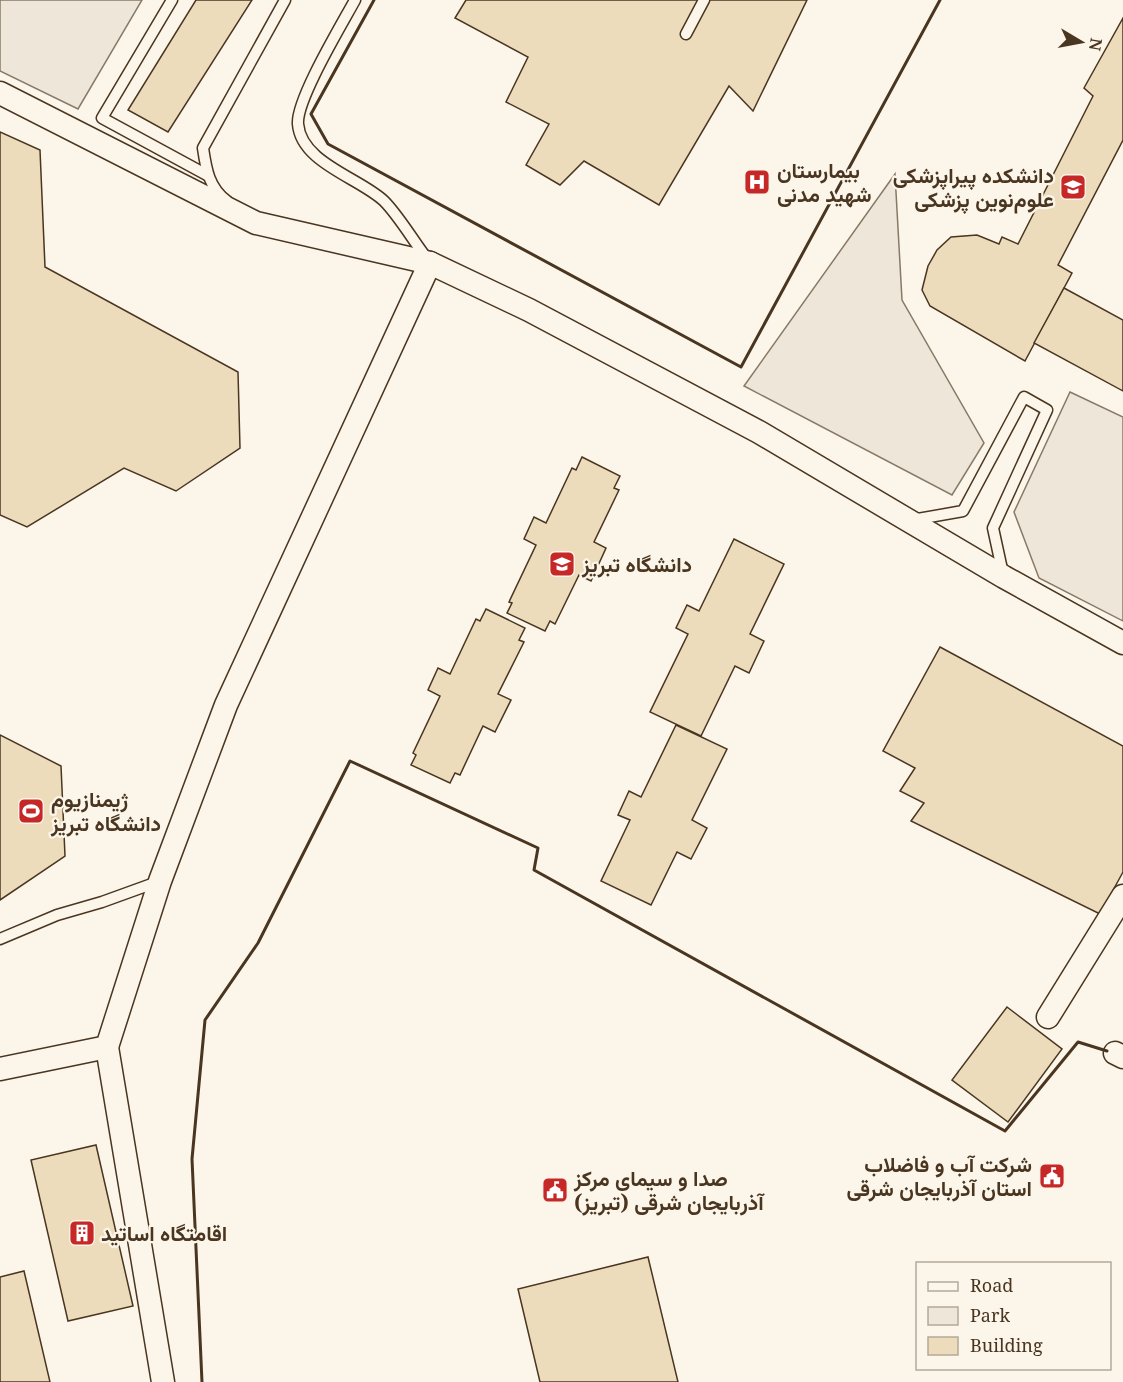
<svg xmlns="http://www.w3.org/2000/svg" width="1123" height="1382" viewBox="0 0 1123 1382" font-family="'Noto Serif',Vazirmatn,serif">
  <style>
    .green { fill: #ede6d9; stroke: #887966; stroke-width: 1.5 }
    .building { fill: #ecdcbc; stroke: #4a3520; stroke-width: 1.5 }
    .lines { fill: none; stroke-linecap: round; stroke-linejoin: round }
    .service-casing { stroke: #4a3520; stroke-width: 13 }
    .minor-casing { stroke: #4a3520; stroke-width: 25 }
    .service { stroke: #fbf6e9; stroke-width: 10 }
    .minor { stroke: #fbf6e9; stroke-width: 22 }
    .wall { stroke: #4a3520; stroke-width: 3 }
    .labels { text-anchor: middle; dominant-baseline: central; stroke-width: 4.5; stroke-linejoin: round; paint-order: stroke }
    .poi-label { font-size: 21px; font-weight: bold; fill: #4a3520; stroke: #fbf6e9; text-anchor: start }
  </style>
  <rect width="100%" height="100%" fill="#fbf6e9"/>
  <g class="green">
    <path d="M0,0h142l-64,109 -78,-38z"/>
    <path d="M895,174l7,126 82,143 -32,52 -208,-109z"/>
    <path d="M1070,392l53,25v204l-84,-43 -25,-66z"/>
  </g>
  <g class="building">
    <path d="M196,0h56l-84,132 -40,-22z"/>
    <path d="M466,0h341l-54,111 -24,-25 -70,119 -75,-44 -24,24 -34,-20 23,-41 -43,-22 22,-45 -73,-39z"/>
    <path d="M1123,18v122l-65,125 14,8 -47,88 -95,-55 -8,-16 6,-24 9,-16 14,-13 26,-2 22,9 3,-7 16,7 75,-148 -9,-8z"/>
    <path d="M0,132l40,18 5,117 193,105 2,76 -64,43 -52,-23 -97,59 -27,-12z"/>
    <path d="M1064,288l59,32v71l-89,-48z"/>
    <path d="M582,457l38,19 -6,12 5,2 -25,52 12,6 -15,33 -12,-6 -24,49 -5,-3 -5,10 -38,-18 5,-10 -3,-1 27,-57 -12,-6 10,-22 12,6 26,-55 4,2z"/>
    <path d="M734,539l50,25 -34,70 14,7 -15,32 -14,-7 -34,70 -51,-24 38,-78 -12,-6 11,-23 12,6z"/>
    <path d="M486,609l39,19 -6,12 5,2 -26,52 13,6 -16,32 -12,-6 -23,49 -5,-2 -5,10 -39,-18 5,-10 -3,-2 27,-57 -12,-6 10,-22 12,6 26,-55 4,2z"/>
    <path d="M940,647l183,99v126l-23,42 -189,-93 13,-18 -24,-12 15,-23 -32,-17z"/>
    <path d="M676,725l51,24 -35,71 15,8 -16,31 -14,-7 -26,53 -50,-24 29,-61 -12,-5 11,-24 12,6z"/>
    <path d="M0,735l61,31 4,90 -65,44z"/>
    <path d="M1007,1007l55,42 -54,73 -56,-42z"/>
    <path d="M96,1145l37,161 -65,15 -37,-161z"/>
    <path d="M648,1257l30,125h-138l-22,-93z"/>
    <path d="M24,1271l26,111h-50v-105z"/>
  </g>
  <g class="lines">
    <defs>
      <g id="service">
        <path d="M172,0l-70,118 105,57"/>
        <path d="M355,0c-13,24 -59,100 -57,124 3,39 62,54 86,77 15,15 30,41 44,59"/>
        <path d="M686,34l18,-34"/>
        <path d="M227,201c-18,-13 -21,-32 -24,-53l82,-148"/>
        <path d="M912,520l51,-9 61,-114 23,13 -54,118 10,46"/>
        <path d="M0,939l57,-24 45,-13 58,-21"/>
      </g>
      <g id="minor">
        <path d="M0,93l256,130 174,40 99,47 230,122 245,145 119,66"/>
        <path d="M1048,1017l75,-121"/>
        <path d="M107,1047l56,335"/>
        <path d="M1115,1053l8,4"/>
        <path d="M0,1069l107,-22 53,-166 66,-176 204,-442"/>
      </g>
    </defs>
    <use href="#service" class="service-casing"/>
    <use href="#minor" class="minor-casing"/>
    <use href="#service" class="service"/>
    <use href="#minor" class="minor"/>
    <g class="wall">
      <path d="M374,0l-63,114 17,30 413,223 199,-367"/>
      <path d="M202,1382l-10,-223 13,-139 53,-77 92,-182 188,87 -4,22 471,261 73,-89 29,9"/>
    </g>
  </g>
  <defs>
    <symbol id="hospital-square" viewBox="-11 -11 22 22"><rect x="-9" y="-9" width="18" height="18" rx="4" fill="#c62828" stroke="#fbf6e9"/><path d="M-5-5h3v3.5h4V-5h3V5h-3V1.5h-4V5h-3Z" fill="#fff"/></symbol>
    <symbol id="university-square" viewBox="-11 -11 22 22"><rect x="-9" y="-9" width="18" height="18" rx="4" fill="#c62828" stroke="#fbf6e9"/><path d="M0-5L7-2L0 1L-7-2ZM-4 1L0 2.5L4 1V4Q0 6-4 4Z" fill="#fff"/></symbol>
    <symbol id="stadium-square" viewBox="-11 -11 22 22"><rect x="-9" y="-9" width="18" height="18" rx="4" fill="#c62828" stroke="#fbf6e9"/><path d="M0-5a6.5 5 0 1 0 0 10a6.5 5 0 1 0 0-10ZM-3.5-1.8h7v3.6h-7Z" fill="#fff"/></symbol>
    <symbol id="civic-square" viewBox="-11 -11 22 22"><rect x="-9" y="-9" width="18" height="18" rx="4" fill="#c62828" stroke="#fbf6e9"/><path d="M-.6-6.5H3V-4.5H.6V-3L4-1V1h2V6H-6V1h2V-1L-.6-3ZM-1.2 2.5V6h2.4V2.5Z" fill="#fff"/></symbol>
    <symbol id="building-square" viewBox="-11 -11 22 22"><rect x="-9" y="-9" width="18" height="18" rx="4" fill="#c62828" stroke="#fbf6e9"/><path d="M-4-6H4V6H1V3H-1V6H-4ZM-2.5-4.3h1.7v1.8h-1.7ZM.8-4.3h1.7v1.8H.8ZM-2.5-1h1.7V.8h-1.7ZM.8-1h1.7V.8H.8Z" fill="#fff"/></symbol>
  </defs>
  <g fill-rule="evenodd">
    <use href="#hospital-square" x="742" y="167" width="30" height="30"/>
    <use href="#university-square" x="1058" y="172" width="30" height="30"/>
    <use href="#university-square" x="547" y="549" width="30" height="30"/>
    <use href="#stadium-square" x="16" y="796" width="30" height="30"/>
    <use href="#civic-square" x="1037" y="1161" width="30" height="30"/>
    <use href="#civic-square" x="540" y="1175" width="30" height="30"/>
    <use href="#building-square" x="67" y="1218" width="30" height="30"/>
  </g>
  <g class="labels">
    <g class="poi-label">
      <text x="777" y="170">بیمارستان<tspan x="777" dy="24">شهید مدنی</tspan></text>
      <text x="1054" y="175" text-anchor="end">دانشکده پیراپزشکی<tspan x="1054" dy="24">علوم‌نوین پزشکی</tspan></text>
      <text x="582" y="564">دانشگاه تبریز</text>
      <text x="51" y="799">ژیمنازیوم<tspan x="51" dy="24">دانشگاه تبریز</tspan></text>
      <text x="1032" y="1164" text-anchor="end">شرکت آب و فاضلاب<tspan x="1032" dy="24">استان آذربایجان شرقی</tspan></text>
      <text x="574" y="1178">صدا و سیمای مرکز<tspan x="574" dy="24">آذربایجان شرقی (تبریز)</tspan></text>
      <text x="101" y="1233">اقامتگاه اساتید</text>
    </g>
  </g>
  <rect x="916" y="1262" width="195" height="108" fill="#fbf6e9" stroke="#b4a999" stroke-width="1.5"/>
  <rect x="928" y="1282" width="30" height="9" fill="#fbf6e9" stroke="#b4a999" stroke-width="1.5"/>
  <text x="970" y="1292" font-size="18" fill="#4a3520">Road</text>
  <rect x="928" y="1307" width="30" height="18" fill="#ede6d9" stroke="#b4a999" stroke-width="1.5"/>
  <text x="970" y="1322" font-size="18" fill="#4a3520">Park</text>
  <rect x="928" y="1337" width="30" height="18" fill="#ecdcbc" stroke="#b4a999" stroke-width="1.5"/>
  <text x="970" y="1352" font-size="18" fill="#4a3520">Building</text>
  <g transform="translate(1081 42) rotate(100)" stroke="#fbf6e9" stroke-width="4.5" paint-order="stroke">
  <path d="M0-4.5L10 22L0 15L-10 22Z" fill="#4a3520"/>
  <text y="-9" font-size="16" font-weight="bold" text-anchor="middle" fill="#4a3520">N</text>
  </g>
</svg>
